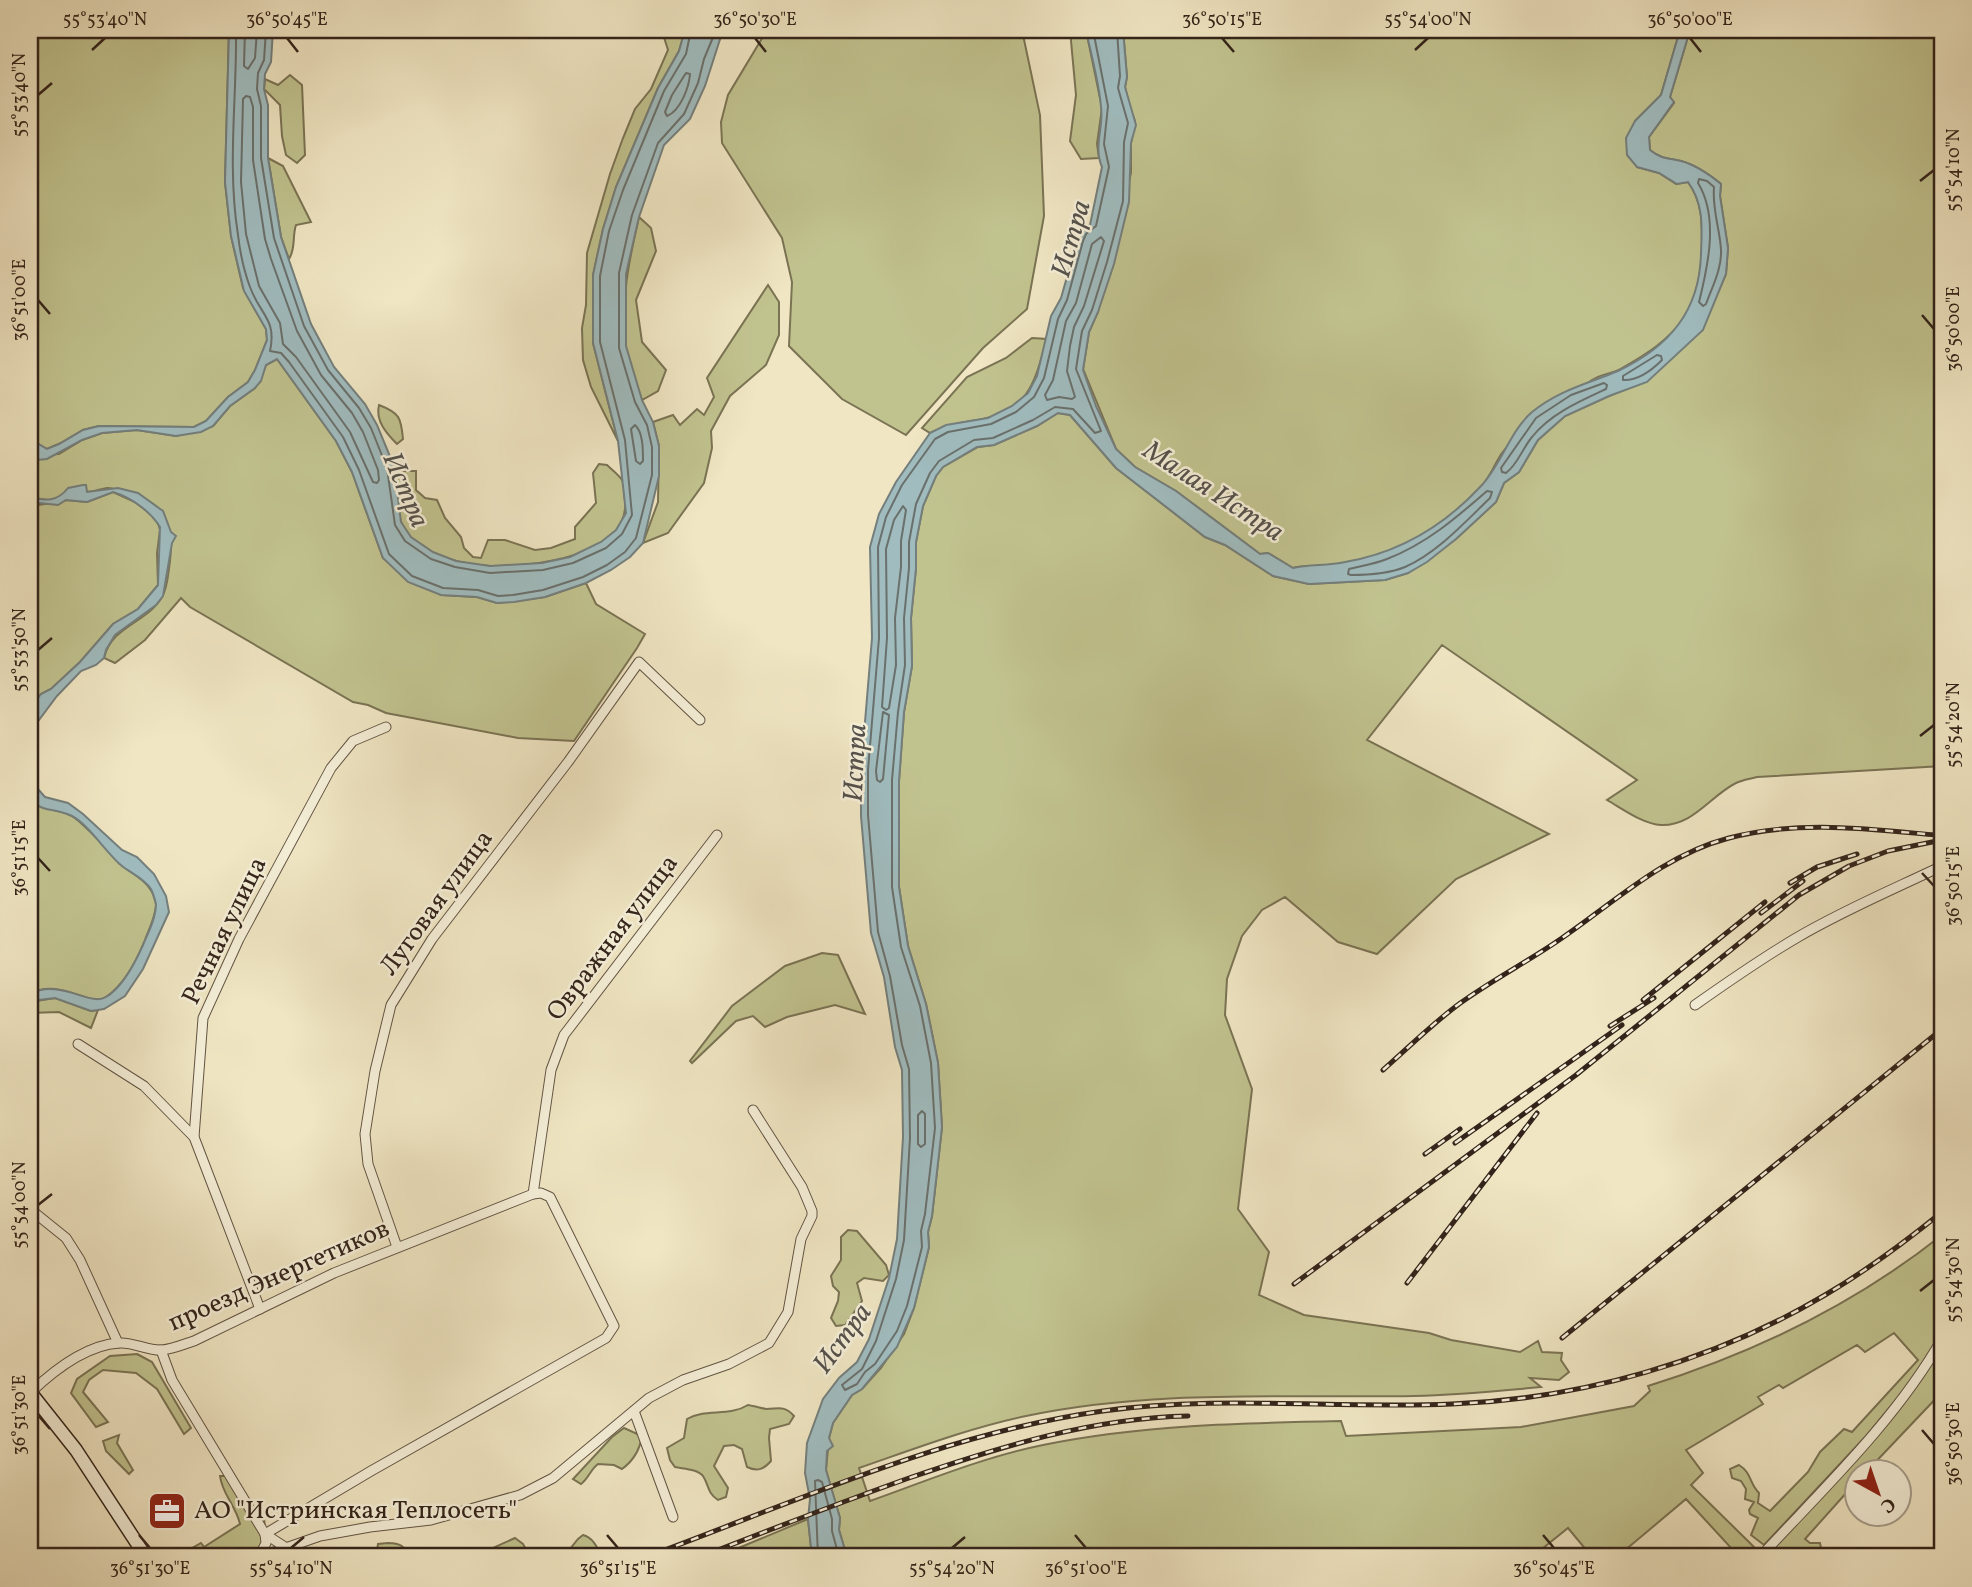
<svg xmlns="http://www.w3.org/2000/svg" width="1972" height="1587" viewBox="0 0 1972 1587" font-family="Vollkorn,serif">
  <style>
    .green { fill: #c1c38f; stroke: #7a7354; stroke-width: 2 }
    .water { fill: #a0bcbf; stroke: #747f7d; stroke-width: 2 }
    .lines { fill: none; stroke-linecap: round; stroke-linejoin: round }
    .shore { stroke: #6a706c; stroke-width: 2 }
    .minor-casing { stroke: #625444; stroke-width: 11 }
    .secondary-casing { stroke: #33231a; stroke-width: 15 }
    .minor { stroke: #f5efd8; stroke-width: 9 }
    .secondary { stroke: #f5efd8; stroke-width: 12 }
    .rail-casing { stroke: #33231a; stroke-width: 5 }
    .rail { stroke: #f5efd8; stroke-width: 2.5; stroke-dasharray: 8; stroke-linecap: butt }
    .ticks { fill: none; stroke: #33231a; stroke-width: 2.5 }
    .labels { text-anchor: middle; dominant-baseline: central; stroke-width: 5; stroke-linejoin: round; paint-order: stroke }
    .street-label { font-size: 26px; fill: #33231a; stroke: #f5efd8 }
    .poi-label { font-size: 26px; fill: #33231a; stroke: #f5efd8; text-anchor: start }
    .water-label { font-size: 28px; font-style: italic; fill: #54514c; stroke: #f5efd8 }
    .neatline { fill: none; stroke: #33231a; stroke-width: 2.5 }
    .ticks-label { font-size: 18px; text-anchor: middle; fill: #33231a }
  </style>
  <rect width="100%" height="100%" fill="#f0e6c3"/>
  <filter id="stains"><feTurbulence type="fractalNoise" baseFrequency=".00286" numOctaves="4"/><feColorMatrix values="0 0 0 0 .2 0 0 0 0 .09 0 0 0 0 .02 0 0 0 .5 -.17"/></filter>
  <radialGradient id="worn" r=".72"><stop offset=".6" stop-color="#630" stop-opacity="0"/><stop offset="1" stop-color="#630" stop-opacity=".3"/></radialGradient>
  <g class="green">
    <path d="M30,30h199l-4,152 6,54 12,52 23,41 1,11 -12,30 -7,12 -20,15 -22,24 -12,6 -95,-1 -16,4 -22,13 -14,6 -17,-10z"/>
    <path d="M665,30h20l-6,21 -21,37 -42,99 -13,42 -10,46v68l25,98 -27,-54 -8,-27 -1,-32 4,-23 1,-52 23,-79 13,-36 12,-29 16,-20 17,-39 -5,-16z"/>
    <path d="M767,30h255l18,85 4,101 -17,93 -44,39 -77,87 -64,-36 -53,-53 3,-64 -10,-44 -60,-95 -1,-21 7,-27z"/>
    <path d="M1070,30h16l16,78 -5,36 2,14 -18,1 -11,-18 6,-46z"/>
    <path d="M1123,30h557l-19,65 -26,26 2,46 22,6 17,11 12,-2c15,21 14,41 14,66 -2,65 -26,90 -80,120 -10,6 -21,6 -30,12 -28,19 -54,41 -80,62 -14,11 -19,31 -30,44 -18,20 -43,39 -67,53 -27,15 -65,27 -96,27 -10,1 -16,-1 -26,2l-25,-15 -8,1 -84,-63 -41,-24 -19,-18 -33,-80 6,-37 9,-20 33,-139v-30l4,-22 -5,-13 -5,-21 2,-10z"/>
    <path d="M1690,30h252v736l-185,11c-7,2 -15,3 -21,6 -26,13 -43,43 -75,42 -18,-1 -38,-16 -54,-25l30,-20 -195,-135 -75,95 182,94 -93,45 -79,75 -39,-12 -53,-45 -23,13 -20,26 -15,43 -2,36 27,74 -14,120 31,43 -10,43 45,20 125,18 22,7 69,12 18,-11 4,11 20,1 -1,7 8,12 -10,8 -29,-2 11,9c-42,4 -85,8 -127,9 -128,2 -261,-7 -388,20 -57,12 -112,33 -167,52l11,33c56,-20 114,-44 173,-56 98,-20 198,-22 298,-24l5,15 175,-9 113,-21 16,-15 -2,-5c106,-33 207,-82 294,-151v95l-5,10 5,3v49l-75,79 -11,1v10l-51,57 5,4h10l2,10 -5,4h-52l107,-117 33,-51 -39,47 -102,109 -13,-10 7,-17 -8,-4 -1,-4 5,-8 -9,-3 1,-10 -5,-8 -9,-3 -2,-9 9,-4c13,8 10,18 20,28l-1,10 12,8 38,-39 12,-20 24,-23 8,3 66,-72 -24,-27 -29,19 -8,-7 -74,43 -4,-3 -21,12 5,7 -77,46 17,23 -12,12 66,65 -4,7h-25l5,-7 -47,-51 -56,47 -18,11h-20l-24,-29 -36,29h-685l-8,-27 1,-12 -14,-48 3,-32 4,-15 19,-28 10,-6 19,-21 23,-34 10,-26 15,-61 -1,-15 4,-16 10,-89 -4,-64 -12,-59 -18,-58 -9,-59v-106l5,-69 8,-46 -1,-48 5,-50v-26l7,-36 13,-30 7,-9 35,-20 16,-2 43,-19 21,-13 12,2 46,53 89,69 20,8 48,31 36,8 76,-4 23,-7 48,-34 40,-37 8,-19 15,-11 19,-32 27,-24 44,-20 38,-15 69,-85 10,-22 2,-26 -8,-52 1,-12c-11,-9 -25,-19 -40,-23 -13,-3 -20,-2 -31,-11l-1,-13 25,-34 -4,-6z"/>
    <path d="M290,75l12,10 3,70 -8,8 -11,-8 -4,-19 -2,-31 -16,-16 1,-10 13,6z"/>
    <path d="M268,158l15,8 28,56 -15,3c-4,12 0,23 -7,34l-8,-22z"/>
    <path d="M639,217l12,11 5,23 -20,49 6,42 24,28 -8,21 -16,9c-6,-17 -13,-35 -16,-53 -6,-44 3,-87 13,-130z"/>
    <path d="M768,285l11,17v33l-13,30 -36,31 -19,35 1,17 -8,35 -36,50 -25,10 15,-41 1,-56 -6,-24 20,-7 7,10 17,-16 7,6 10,-18 -7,-19z"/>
    <path d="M1032,338l15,1c-12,40 -16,70 -64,80 -19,3 -35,5 -53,14l-8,-5 45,-51 39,-19z"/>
    <path d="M277,359l59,82 16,31 31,86 58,37 36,2 20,6 48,-6 41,-14 10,21 49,30 -8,14 -63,93 -56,-3 -132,-25 -18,-8 -15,-3 -163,-95 -9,-9 -36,42 -30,23 -11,-5c7,-32 43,-35 58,-61 6,-10 6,-24 8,-36 4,-36 -5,-59 -42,-68 -6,-2 -15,-5 -21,-5 -7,1 -13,4 -21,4l-1,-5 -35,14 -19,-4 -1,-46 4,4 25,-1 23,-14 20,-7 35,-3 39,6 37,-10 17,-20 25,-18 11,-23z"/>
    <path d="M379,405c21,8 22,13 24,34l-6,5c-10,-10 -22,-23 -18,-39z"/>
    <path d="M599,464l8,1c5,5 12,10 15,15 3,5 2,15 3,21 5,56 -95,66 -134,65 -27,-1 -60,-9 -80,-28 -17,-17 -15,-50 -17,-72l10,5h12v19l9,8 12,2 8,18 16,19 3,11 9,9 8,1 7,-18h17l30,10 16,-2 24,-9v-12l21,-24 -3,-30z"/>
    <path d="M113,492l22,10 22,17 3,11 -3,23 1,32 -20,24 -25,15 -33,38 -29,27 -10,5 -11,14v-206l9,3 28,-5 20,2z"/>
    <path d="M30,796c11,15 26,12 42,20 8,5 36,33 43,41 3,4 2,5 6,8 10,8 22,13 29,24 3,3 5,11 6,15 0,12 -7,25 -11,36 -8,20 -20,44 -39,57 -17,11 -46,-20 -76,-3z"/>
    <path d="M822,953l16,2 27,59 -30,-9 -48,12 -22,10 -12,-11 -17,5 -44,42 -2,-2 42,-55 53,-40z"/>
    <path d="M55,998l36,13 7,-1 -7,18 -32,-16 -29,1v-11z"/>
    <path d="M848,1230l9,1 29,34 3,10 -6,6 -19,-3 -7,5 5,18 -17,24 -9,1 -5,-8 7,-17 1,-9 -6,-6 -2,-10 10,-16v-23z"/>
    <path d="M137,1354l15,8 39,66 -7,6 -27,-45 -21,-16 -33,-3 -14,10 -6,12 25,30 -12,5 -25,-34 6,-14 33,-23z"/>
    <path d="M748,1405c6,1 13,3 18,4 13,0 18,-4 28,7l-5,8 -19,5 -1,9 2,23c-7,8 -13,11 -24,6l-5,-18 -8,-4 -10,1 -10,20 14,22 -2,9 -8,3c-11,-7 -9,-15 -15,-24 -6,-7 -19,-7 -28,-9l-5,-7 -3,-12 17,-10 3,-19c18,-11 42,-2 61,-14z"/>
    <path d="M624,1428l18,8c-2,13 -9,25 -20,33l-8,-4 -16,-1c-8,6 -9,14 -17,20l-8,-5 39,-42z"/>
    <path d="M119,1435l-2,8 16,27 -4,4 -23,-23 -3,-10z"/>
    <path d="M220,1476h10l21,34h6l7,6 2,30 -8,5 -4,6h-78l25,-14 3,4 36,-23c-4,-18 -18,-30 -20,-48z"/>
    <path d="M808,1519l4,38h-95z"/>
    <path d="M583,1535c10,2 15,14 19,22h-35l-1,-3 12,-15z"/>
    <path d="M515,1538l8,6 7,13h-57z"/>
    <path d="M388,1543c12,0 17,3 21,14h-33l2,-13z"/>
  </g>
  <g class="water">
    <path d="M229,30h44l-2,32 -6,12 -1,15 4,16v53l13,79 30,87 23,43 31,37 12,21 17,41 7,56 10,15 22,15 23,9 34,5 52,-3 28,-6 31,-15 15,-12 10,-17 -8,-72 -25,-98v-68l10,-46 13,-42 42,-99 21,-37 6,-21h38l-18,56 -15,33 -26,26 -25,72 -13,57v72l16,54 11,22 6,24v30l-16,67 -13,14 -19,13 -25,13 -41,14 -31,5 -17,1 -20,-6 -36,-2 -33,-13 -25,-24 -31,-86 -16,-31 -59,-82 -11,6 -5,16 -6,7 -25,18 -17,20 -12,6 -25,4 -39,-6 -35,3 -20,7 -35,19 -10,1 -7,-9v-12l17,10 12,-5 24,-14 16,-4 95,1 12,-6 22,-24 20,-15 7,-12 12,-30 -1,-11 -22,-38 -13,-55 -6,-54z"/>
    <path d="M1086,30h37l4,47 -2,10 11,38 -5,18 -2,59 -15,62 -16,48 -9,20 -6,38 13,36 20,43 19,18 41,24 84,63 8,-1 25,15c17,-4 34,-2 52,-6 53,-9 99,-36 136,-76 20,-21 29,-55 51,-74 27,-22 55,-28 86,-41 51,-24 82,-60 83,-118 1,-26 3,-49 -13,-71l-11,2 -18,-11 -22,-6 -10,-12 -1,-17 9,-17 26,-26 19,-65h10l-20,67 4,5 -25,35 1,13c11,9 18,8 31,11 15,4 29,14 40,23l-1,12 8,52 -2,26 -23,56 -56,52 -38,14 -44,20 -27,24 -19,32 -15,11 -8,19 -40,37 -29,23 -19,11 -23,7 -76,4 -36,-8 -48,-31 -20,-8 -89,-69 -46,-53 -12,-2 -21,13 -43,19 -17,2 -34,20 -7,9 -13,30 -7,36v26l-5,50 1,48 -8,46 -5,69v106l9,59 18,58 12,59 4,64 -10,89 -4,16 1,15 -15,61 -17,39 -35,42 -10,6 -19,28 -4,15 4,8 -6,5 -1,19 14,48 -1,12 8,27h-35l-4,-38 2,-20 -5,-26 2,-30 16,-44 16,-21 18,-16 12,-23 20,-61 8,-39 6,-102 -1,-67 -7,-23 -11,-70 -13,-44 -10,-117v-46l11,-132 -2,-91 9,-33 17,-32 34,-49 16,-8 42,-7 24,-12 16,-13 9,-17 14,-60 10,-18 20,-70 9,-3 12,-58c-9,-21 2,-39 -1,-60 -2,-26 -10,-52 -15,-77z"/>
    <path d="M83,485h3l1,7 31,-4 20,5 25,18 8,21 5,4 -4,7 -9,53 -7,9 -41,30 -9,15 -2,8 -8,7 -15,6 -24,25 -27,36v-24l11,-14 10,-5 29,-27 33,-38 25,-15 20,-24 2,-58c-10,-16 -28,-29 -47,-35l-26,10 -21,-2 -8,5 -28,-3v-5c16,4 27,5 38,-9z"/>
    <path d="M30,780l15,17 23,6 15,11 39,36 15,7 17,17 12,22 3,16 -26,57 -18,27 -21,13 -13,2 -36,-13 -25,3v-7c30,-16 60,13 76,3 17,-10 29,-34 37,-52 5,-12 13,-27 13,-41 -1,-4 -3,-11 -5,-15 -7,-11 -20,-16 -29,-23 -15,-12 -33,-41 -50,-50 -24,-12 -42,2 -42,-36z"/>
  </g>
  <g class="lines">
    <g class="shore">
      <path d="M236,30c1,68 -9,136 2,205 2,17 6,36 12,52 10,28 27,32 20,64l11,2 8,9 54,75 16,33 30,84 23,22 31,12 35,2 20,6 15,-1 30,-5 40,-13 24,-12 18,-13 11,-14 16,-63v-28l-5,-22 -12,-23 -16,-54v-75l13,-58 26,-72 26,-29 14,-31 6,-24 12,-29"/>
      <path d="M245,30l-1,36 4,3 7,-11 2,-28"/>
      <path d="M266,30l-2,30 -6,13 -1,16 4,17v52l13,80 30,88 24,44 31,38 12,20 16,40 8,57 10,16 26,18 24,8 35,6 53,-3 30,-7 33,-15 16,-14 10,-19 -7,-75 -25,-98v-66l9,-45 14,-41 41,-99 22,-37 5,-24"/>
      <path d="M1093,30l15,76 -4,38 5,23 -13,59 -10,8 -3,7 -16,59 -9,19 -14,59 -10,19 -18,15 -25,12 -43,8 -13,7 -33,46 -16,32 -8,30 1,91 -11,132v45l10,117 12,44 12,69 7,24 1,69 -6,102 -8,39 -20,62 -14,28 -20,16 3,5 12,-6 8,-12 10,-8 22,-33 10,-25 15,-59 -1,-16 4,-17 10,-86 -4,-65 -11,-57 -19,-59 -9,-60v-107l6,-68 7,-47 -1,-47 5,-50v-26l7,-38 14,-31 9,-12 35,-21 19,-2 40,-18 22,-13 18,2 22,24 6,-2 -25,-62 6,-38 10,-21 15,-48 16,-61 1,-59 4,-19 -10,-35 2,-12 -3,-46"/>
      <path d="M686,73l4,1c-1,14 -10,37 -23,42l-2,-4 7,-17z"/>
      <path d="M246,96l4,1 3,10v53l12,79 6,20 26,72 24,44 31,38 11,19 15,38 1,10 -2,3 -4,-1 -23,-50 -54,-75 -13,-13 -3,-21 -21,-37 -13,-52 -5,-52 2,-83z"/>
      <path d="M1699,179l8,2 7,6c-2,23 6,42 7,63 1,19 -9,37 -15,54l-3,2 -4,-4c9,-36 20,-85 -1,-119z"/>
      <path d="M1101,237l3,4 -20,65 -10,21 -4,19 -3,25 8,26 -3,2 -13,-2 -12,3 -2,-5 8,-15 13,-59 10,-18 16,-59z"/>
      <path d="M1657,355l4,1 1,4c-11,11 -24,21 -39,20v-4z"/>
      <path d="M1604,383l3,2 -1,4c-26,12 -56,25 -74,48 -10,12 -14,27 -26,36l-4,-1 -1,-4 35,-50 35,-23z"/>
      <path d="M635,425c8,7 8,24 8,36l-3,3 -4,-3 -5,-32z"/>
      <path d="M1487,491l5,1 -2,6c-25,24 -53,55 -85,69 -17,7 -36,8 -54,8l-3,-1 1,-5c12,-3 26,-5 38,-10 39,-15 69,-41 100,-68z"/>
      <path d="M903,506l3,4 -5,31v26l-6,51 1,47 -7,43 -3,2 -4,-3 5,-69 -1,-89 8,-29z"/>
      <path d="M883,712l6,3 -6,64 -3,3 -3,-2 -1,-9z"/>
      <path d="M922,1111l3,3v30l-4,3 -3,-3v-29z"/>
      <path d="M818,1557l-3,-76 3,-1 4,2 10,37v12l7,26"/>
    </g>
    <defs>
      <g id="minor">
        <path d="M1695,1005c34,-24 67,-47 103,-68 46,-27 96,-48 144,-71"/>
        <path d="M78,1044l66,42 50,51"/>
        <path d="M533,1194l18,-124 13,-35 153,-200"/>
        <path d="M30,1209l36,29 14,22 38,83"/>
        <path d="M397,1247l-29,-83 -3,-30 10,-63 16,-66 41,-66 136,-177 71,-100 61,58"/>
        <path d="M260,1309l-66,-172 9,-119 36,-79 92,-171 22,-27 33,-14"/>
        <path d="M161,1350l11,30 93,154 20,13"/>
        <path d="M30,1393c23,-22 56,-48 89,-50 15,-1 29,8 43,7 11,-1 22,-6 32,-9l140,-68 199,-79 8,-1 9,4 64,129 -8,12 -235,133 -106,63 1,9 -7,14"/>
        <path d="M634,1411l39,106"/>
        <path d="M260,1557l60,-21 50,-9 61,-7 89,-25 33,-17 96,-80 34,-18 46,-16 40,-21 19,-31 13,-73 11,-23v-5l-10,-24 -49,-77"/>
        <path d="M1760,1557c64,-69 135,-136 182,-218"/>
      </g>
      <path id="secondary" d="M30,1392l46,58 70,107"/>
    </defs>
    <use href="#minor" class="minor-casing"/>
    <use href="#secondary" class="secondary-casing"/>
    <use href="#minor" class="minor"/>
    <use href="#secondary" class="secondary"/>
    <defs>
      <g id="rail">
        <path d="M1790,883l27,-16 40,-13"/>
        <path d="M1761,913l42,-32"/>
        <path d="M1643,1000l122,-98"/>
        <path d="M1610,1026l44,-28"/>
        <path d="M1383,1070c25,-22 49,-46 76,-66 33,-24 70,-43 103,-66 54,-37 102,-83 167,-100 67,-18 139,-9 206,-3"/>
        <path d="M1455,1143l167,-118"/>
        <path d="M1425,1154l35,-25"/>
        <path d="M1407,1283l130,-170"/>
        <path d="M1294,1284l282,-209 223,-180 50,-29 39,-15 54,-11"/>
        <path d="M1562,1338l380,-309"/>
        <path d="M646,1557c150,-55 298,-124 457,-146 115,-16 233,-2 349,-7 129,-5 262,-43 373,-109 41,-24 80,-53 117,-83"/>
        <path d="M700,1557c69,-27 139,-54 209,-79 90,-31 183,-60 279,-62"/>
      </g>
    </defs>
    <use href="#rail" class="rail-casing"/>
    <use href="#rail" class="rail"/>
  </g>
  <path class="ticks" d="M287,38l11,14M755,38l11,14M1222,38l12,14M1690,38l11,14M92,50l13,-12M1415,50l13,-12M38,95l14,-12M1920,181l14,-11M38,300l12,14M1922,315l12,14M38,650l14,-12M1920,736l14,-11M38,858l12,13M1922,873l12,13M38,1205l14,-11M1920,1291l14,-11M38,1415l12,14M1922,1430l12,14M139,1535l11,13M607,1535l11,13M1075,1535l11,13M1543,1535l11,13M291,1548l13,-11M952,1548l13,-11"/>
  <defs>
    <symbol id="office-square" viewBox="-11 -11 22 22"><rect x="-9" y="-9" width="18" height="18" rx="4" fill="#8f2418" stroke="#f5efd8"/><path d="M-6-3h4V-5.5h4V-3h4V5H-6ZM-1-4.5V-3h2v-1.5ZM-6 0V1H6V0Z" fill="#fff"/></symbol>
  </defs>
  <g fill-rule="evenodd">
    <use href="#office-square" x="145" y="1489" width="44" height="44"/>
  </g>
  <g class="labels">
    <g class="street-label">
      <text transform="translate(437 903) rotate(-54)">Луговая улица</text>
      <text transform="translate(225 931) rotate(-64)">Речная улица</text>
      <text transform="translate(613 938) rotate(-53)">Овражная улица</text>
      <text transform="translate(279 1276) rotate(-24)">проезд Энергетиков</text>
    </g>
    <g class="poi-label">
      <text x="194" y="1511">АО "Истринская Теплосеть"</text>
    </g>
    <g class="water-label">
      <text transform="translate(1072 239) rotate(-74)">Истра</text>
      <text transform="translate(405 490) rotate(67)">Истра</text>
      <text transform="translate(1213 492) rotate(33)">Малая Истра</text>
      <text transform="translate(856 763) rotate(-87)">Истра</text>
      <text transform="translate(843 1339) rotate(-54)">Истра</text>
    </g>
  </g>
  <rect width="1972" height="1587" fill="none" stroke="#f0e6c3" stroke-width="77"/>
  <g transform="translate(1878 1493) rotate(140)"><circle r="33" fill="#f5efd8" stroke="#a79d8c" stroke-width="2"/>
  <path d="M0-5L12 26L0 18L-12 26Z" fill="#8f2418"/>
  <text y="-10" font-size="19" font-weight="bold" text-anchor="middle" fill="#33231a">С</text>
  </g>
  <rect x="38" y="38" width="1896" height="1510" class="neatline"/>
  <g class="ticks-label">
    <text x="105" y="25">55°53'40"N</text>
    <text x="287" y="25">36°50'45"E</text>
    <text x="755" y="25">36°50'30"E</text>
    <text x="1222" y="25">36°50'15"E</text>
    <text x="1428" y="25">55°54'00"N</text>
    <text x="1690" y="25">36°50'00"E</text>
    <text transform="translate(19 95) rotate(-90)" y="6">55°53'40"N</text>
    <text transform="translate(1953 170) rotate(-90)" y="6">55°54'10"N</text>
    <text transform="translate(19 300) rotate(-90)" y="6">36°51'00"E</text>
    <text transform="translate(1953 329) rotate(-90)" y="6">36°50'00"E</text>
    <text transform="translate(19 650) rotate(-90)" y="6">55°53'50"N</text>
    <text transform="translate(1953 725) rotate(-90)" y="6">55°54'20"N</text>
    <text transform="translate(19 858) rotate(-90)" y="6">36°51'15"E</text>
    <text transform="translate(1953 886) rotate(-90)" y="6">36°50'15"E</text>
    <text transform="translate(19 1205) rotate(-90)" y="6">55°54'00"N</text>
    <text transform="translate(1953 1280) rotate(-90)" y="6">55°54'30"N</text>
    <text transform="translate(19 1415) rotate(-90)" y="6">36°51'30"E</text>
    <text transform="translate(1953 1444) rotate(-90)" y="6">36°50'30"E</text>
    <text x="150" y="1574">36°51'30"E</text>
    <text x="291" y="1574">55°54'10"N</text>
    <text x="618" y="1574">36°51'15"E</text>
    <text x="952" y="1574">55°54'20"N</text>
    <text x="1086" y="1574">36°51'00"E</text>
    <text x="1554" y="1574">36°50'45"E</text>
  </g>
  <rect width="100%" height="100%" filter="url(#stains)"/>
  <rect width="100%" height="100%" fill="url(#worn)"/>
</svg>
